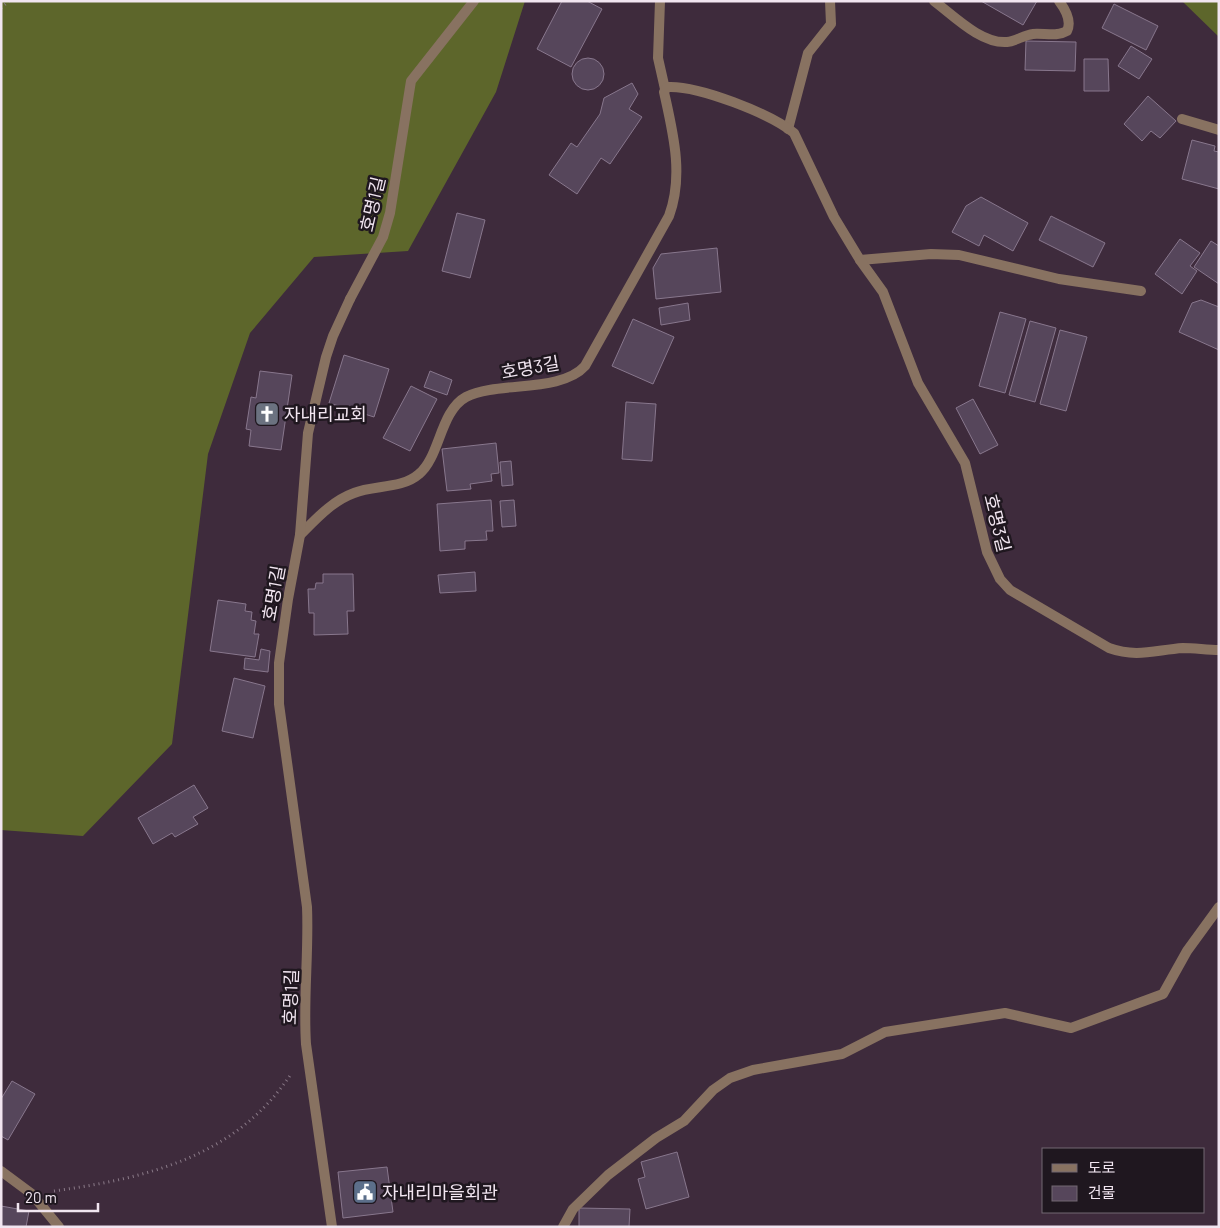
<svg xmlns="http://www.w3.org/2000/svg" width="1220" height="1228" viewBox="0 0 1220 1228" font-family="Barlow,'Noto Sans KR',sans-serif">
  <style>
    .forest { fill: #5d662b }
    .building { fill: #56465b; stroke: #88778d }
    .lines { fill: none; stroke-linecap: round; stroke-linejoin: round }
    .path { stroke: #8a7a88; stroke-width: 3; stroke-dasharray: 1 4; stroke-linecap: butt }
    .service { stroke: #887261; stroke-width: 10 }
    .minor { stroke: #887261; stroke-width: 10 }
    .labels { text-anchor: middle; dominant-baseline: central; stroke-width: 5; stroke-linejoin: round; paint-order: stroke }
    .street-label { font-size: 18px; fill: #f1e5f0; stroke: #1f171f }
    .poi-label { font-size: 18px; fill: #f1e5f0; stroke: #1f171f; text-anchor: start }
  </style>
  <rect width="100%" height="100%" fill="#3e2b3c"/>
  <g class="forest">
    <path d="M1,1h524l-29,91 -88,159 -94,6 -64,76 -42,121 -36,290 -89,92 -82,-6z"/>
    <path d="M1182,1h37v36z"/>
  </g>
  <g class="building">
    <path d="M562,1h25l15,8 -31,58 -34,-18z"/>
    <path d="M981,1h56l-14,24z"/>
    <path d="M1114,4l44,22 -12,24 -44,-22z"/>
    <path d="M1026,41l50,1 -1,29 -50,-1z"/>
    <path d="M1131,46l21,13 -13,20 -21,-13z"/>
    <circle cx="588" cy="74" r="16"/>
    <path d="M1084,59h24l1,32h-25z"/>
    <path d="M632,83l6,11 -9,15 13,8 -32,47 -9,-6 -24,36 -28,-19 22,-32 6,4 23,-33 4,-16z"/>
    <path d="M1148,96l28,25 -16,17 -9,-7 -9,10 -18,-17z"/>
    <path d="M1192,140l23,6 -1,5 5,1v37l-37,-10z"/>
    <path d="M981,197l47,26 -15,28 -29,-16 -5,11 -27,-14 14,-26z"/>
    <path d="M457,213l28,7 -15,58 -28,-7z"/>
    <path d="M1051,216l54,27 -12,24 -54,-27z"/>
    <path d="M1180,239l20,14 -10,13 7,5 -15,23 -27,-20z"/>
    <path d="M1211,241l8,5v38l-25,-17z"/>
    <path d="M717,248l4,44 -65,7 -3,-31 8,-14z"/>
    <path d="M1201,300l18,7v43l-40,-18 13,-29z"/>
    <path d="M688,303l2,17 -29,5 -2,-17z"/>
    <path d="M1000,312l26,7 -21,74 -26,-7z"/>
    <path d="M633,319l41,18 -21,47 -41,-18z"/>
    <path d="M1030,321l26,7 -21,74 -26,-7z"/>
    <path d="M1060,330l27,7 -21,74 -26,-7z"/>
    <path d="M344,355l45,14 -15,48 -45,-14z"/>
    <path d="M260,371l32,4 -11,75 -32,-4 2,-16 -5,-1 5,-32 5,1z"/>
    <path d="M430,371l22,9 -5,15 -23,-8z"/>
    <path d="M411,386l26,13 -27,52 -27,-13z"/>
    <path d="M973,399l25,46 -18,9 -24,-46z"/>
    <path d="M626,402l30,2 -4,57 -30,-2z"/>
    <path d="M496,443l3,30 -8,1 1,7 -22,3 1,5 -24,2 -5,-42z"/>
    <path d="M511,461l2,24 -11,1 -2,-24z"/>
    <path d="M491,500l2,31h-7l1,9 -22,1v8l-25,2 -3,-47z"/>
    <path d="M514,500l2,26 -14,1 -2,-26z"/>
    <path d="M475,572l1,19 -36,2 -2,-18z"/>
    <path d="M323,574h30l1,37h-7l1,23 -34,1v-22h-5l-1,-24h7l1,-6h7z"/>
    <path d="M218,600l28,4 -1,7 7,1 -1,8 5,1 -2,13h5l-4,23 -45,-6z"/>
    <path d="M261,649l9,2 -2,21 -24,-3 1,-11 14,2z"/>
    <path d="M234,678l31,8 -12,52 -31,-7z"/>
    <path d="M194,785l14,23 -15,9 5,7 -23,13 -3,-4 -19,11 -15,-26z"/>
    <path d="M12,1081l23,13 -27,46 -7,-4v-37z"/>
    <path d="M677,1152l12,45 -43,12 -8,-30 7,-2 -4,-15z"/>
    <path d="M387,1167l6,45 -50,6 -5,-46z"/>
    <path d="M1,1206l28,5 -3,16 -25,-1z"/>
    <path d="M579,1208l51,1 -1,18h-50z"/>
  </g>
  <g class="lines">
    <g class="path">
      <path d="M1,8l8,-7"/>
      <path d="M54,1191c93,-13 182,-34 237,-117"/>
    </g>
    <g class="service">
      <path d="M660,1l-2,57 7,31"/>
      <path d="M934,1c20,15 47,43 73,41 9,-1 17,-7 26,-8 11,-1 24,3 34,-3 5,-10 -2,-22 -8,-30"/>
      <path d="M1182,119l37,11"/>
      <path d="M788,129l20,-76 23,-29 -1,-23"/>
      <path d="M860,260l71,-6 28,1 100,24 82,12"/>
      <path d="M350,299l33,-62 7,-24 21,-132 63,-80"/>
      <path d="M1,1171l31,23 27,33"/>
      <path d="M563,1227l10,-18 35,-34 48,-37 28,-17 29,-31 17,-12 23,-8 89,-16 43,-22 120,-19 66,15 92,-34 24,-43 32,-44"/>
    </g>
    <g class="minor">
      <path d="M300,535c16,-16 32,-34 54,-42 20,-8 48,-4 65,-19 21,-17 21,-63 47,-77 31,-16 95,-4 119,-31l84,-150c15,-41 4,-83 -5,-124l3,-5c31,-2 104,27 127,46l40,84 26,43 23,32 35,91 47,80 22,89 13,27 10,11 99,58c28,10 46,2 74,0 12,0 24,2 36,2"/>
      <path d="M332,1227l-26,-183c-3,-46 3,-91 1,-137l-28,-203v-41l9,-64 12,-64 8,-102 18,-76 7,-21 17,-37"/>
    </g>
  </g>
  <defs>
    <symbol id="church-square" viewBox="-11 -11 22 22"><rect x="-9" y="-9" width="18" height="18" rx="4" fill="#6b7280" stroke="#1f171f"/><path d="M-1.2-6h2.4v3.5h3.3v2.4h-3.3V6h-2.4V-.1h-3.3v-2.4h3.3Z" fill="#fff"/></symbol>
    <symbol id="civic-square" viewBox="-11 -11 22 22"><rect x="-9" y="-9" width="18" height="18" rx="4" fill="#5c6f8a" stroke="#1f171f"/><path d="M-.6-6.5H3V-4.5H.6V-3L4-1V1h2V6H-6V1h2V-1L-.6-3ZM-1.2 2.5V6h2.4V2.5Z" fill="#fff"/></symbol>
  </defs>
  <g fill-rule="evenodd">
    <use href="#church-square" x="253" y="400" width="28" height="28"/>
    <use href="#civic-square" x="351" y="1178" width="28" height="28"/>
  </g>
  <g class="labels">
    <g class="street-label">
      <text transform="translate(372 204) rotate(-77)">호명1길</text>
      <text transform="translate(530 367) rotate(-10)">호명3길</text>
      <text transform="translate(998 523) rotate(76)">호명3길</text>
      <text transform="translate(273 593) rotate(-80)">호명1길</text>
      <text transform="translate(290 997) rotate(-88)">호명1길</text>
    </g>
    <g class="poi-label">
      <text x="284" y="414">자내리교회</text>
      <text x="382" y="1192">자내리마을회관</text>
    </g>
  </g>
  <rect width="1220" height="1228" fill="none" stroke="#f1e5f0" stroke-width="5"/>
  <rect x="1042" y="1148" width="162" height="65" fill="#1f171f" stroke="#736973"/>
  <rect x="1052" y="1164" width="25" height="8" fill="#887261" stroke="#736973"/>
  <text x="1088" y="1173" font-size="15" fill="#f1e5f0">도로</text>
  <rect x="1052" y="1186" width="25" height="15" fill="#56465b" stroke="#736973"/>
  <text x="1088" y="1198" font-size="15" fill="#f1e5f0">건물</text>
  <path d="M18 1203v8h80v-8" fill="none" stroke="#f1e5f0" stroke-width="2.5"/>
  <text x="25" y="1203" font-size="15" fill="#f1e5f0" stroke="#1f171f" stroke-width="4" paint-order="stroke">20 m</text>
</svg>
